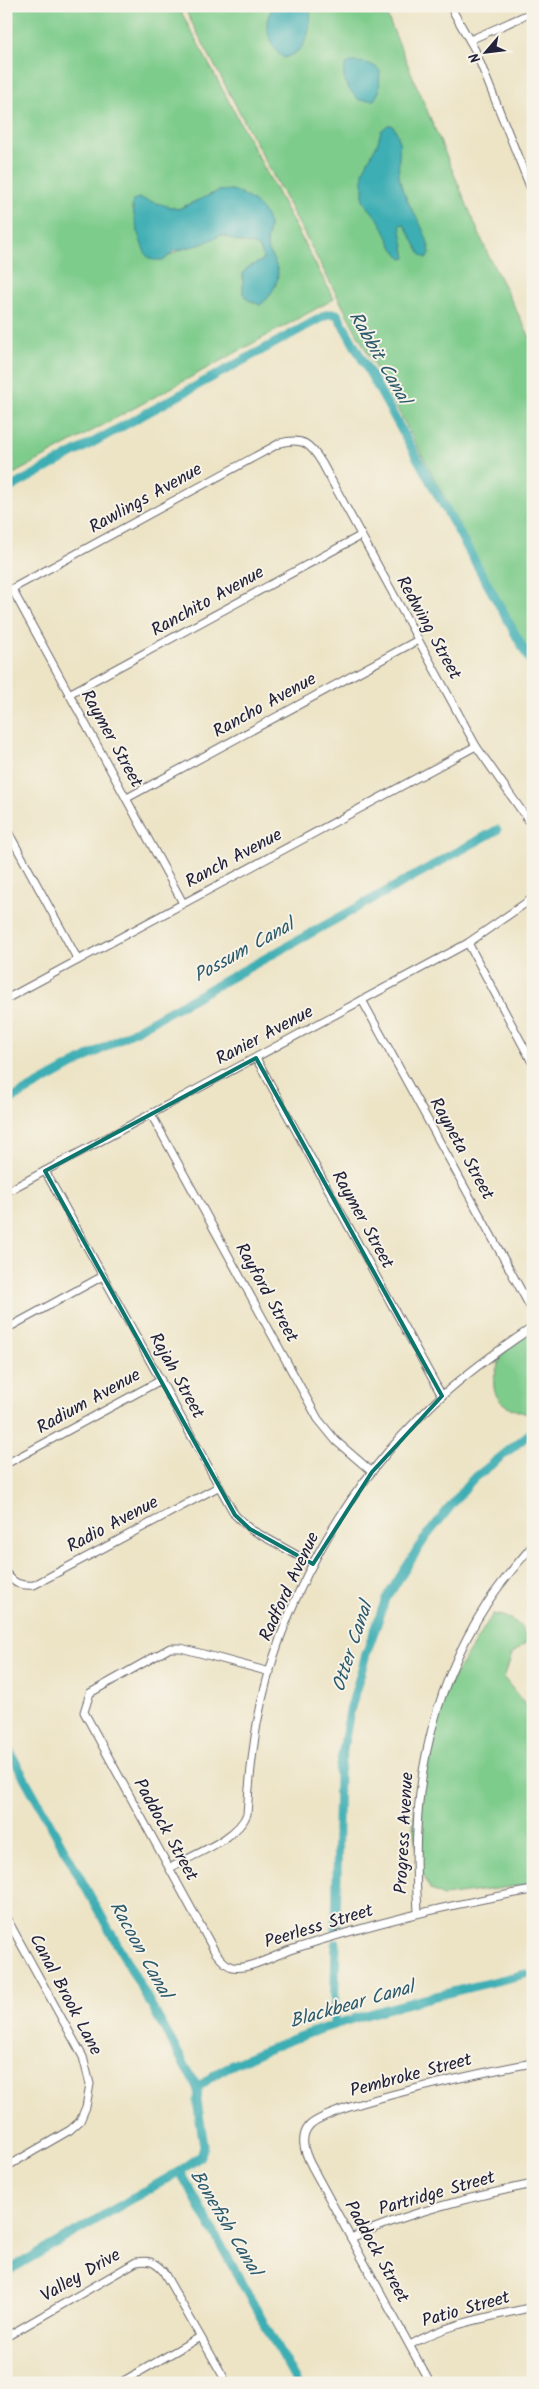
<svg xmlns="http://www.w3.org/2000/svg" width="539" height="2389" viewBox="0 0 539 2389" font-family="Kalam,sans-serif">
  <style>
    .green { fill: #7ecc8c; stroke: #507764; fill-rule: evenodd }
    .water { fill: #3caeb4; stroke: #2f6878 }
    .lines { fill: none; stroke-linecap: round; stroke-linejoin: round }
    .canal { stroke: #3caeb4; stroke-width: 9 }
    .minor-casing { stroke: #69666c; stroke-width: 9 }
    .minor { stroke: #fff; stroke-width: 7 }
    .marked { fill: none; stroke: #0f766e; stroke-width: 4; stroke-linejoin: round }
    .labels { text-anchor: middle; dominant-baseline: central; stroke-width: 4; stroke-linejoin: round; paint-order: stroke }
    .street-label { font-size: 18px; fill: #22223b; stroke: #f7f3e8 }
    .water-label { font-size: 19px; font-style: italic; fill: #2c5a6b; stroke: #f7f3e8 }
  </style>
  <rect width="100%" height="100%" fill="#f7f3e8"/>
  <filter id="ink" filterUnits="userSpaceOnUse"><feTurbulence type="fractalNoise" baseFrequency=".02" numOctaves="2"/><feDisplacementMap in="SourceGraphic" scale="10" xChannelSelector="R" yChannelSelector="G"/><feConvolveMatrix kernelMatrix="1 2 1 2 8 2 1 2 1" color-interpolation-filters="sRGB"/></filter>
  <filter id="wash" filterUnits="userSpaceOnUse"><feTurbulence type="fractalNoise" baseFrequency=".0096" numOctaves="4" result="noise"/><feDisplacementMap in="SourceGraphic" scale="20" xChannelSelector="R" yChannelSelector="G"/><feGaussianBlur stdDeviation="1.12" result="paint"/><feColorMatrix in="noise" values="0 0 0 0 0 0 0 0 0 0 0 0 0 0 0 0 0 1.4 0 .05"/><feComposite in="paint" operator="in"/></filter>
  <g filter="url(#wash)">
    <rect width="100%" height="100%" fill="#ede4c6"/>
    <g class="green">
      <path d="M6,6h172l156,293 -328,179zM219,191l22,2 18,15 10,17 -2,22 11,24 -8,24 -10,10 -13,-6 -4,-6v-20l4,-5 16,-8c-1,-19 -14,-14 -27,-19 -5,-2 -9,-5 -15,-6 -20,10 -41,11 -57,25l-16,-3 -10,-23 -3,-19 -4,-7 28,-3 19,4z"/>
      <path d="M183,6h200l106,251 44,86v321z"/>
      <path d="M533,1330v85c-30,-6 -48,-18 -35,-50 2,-5 3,-10 7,-14 8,-9 20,-12 28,-21z"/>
      <path d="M493,1614c17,3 30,9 35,27l-16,13 -8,24 23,29 6,14v163l-90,12 -13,-7 -9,-18 -8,-44 2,-22 32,-118z"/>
    </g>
    <g class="water">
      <path d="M273,6h38c-1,24 -2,45 -27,52 -10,-5 -18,-25 -17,-36 0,-5 4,-11 6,-16z"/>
      <path d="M351,62c10,0 22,0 29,9l-1,21 -5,8h-15c-10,-10 -20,-21 -13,-36z"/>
      <path d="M388,125h4c14,16 3,37 8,56 6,26 27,45 30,72l-4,5 -5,-3 -17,-31 -4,1 6,33 -4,1 -9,-11 -14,-28 -16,-19v-30l15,-29 3,-11z"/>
      <path d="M232,190c15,5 36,19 37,37 0,6 -3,13 -2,19 2,7 8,15 10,22 4,13 -7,30 -17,37l-13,-6 -4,-6v-19l4,-6 16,-8c-1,-15 -10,-16 -23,-18 -6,-1 -13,-6 -19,-7l-19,9 -28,7 -10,9c-5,0 -12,1 -16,-3 -6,-5 -18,-51 -15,-57l6,-2 39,11 41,-18z"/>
      <path d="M533,441v40l-7,-34v-4z"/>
    </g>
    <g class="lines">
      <g class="canal">
        <path d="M6,490l322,-176h9l196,352"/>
        <path d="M6,1102l491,-272"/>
        <path d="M6,1745l192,344 -1,12 7,45 -3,10 -21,15"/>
        <path d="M336,1929l3,-157 11,-61 16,-57 20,-55 39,-61 46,-57 62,-50"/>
        <path d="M334,2024l2,-81"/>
        <path d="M198,2089c17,-19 39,-26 61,-36 85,-37 177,-57 266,-79"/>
        <path d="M6,2272l174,-101 117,212"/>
      </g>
    </g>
  </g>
  <g filter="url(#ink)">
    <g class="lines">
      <defs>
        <g id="minor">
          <path d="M450,6l25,44 58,144"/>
          <path d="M470,40l63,-28"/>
          <path d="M12,589l171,314"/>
          <path d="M6,592l274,-149c22,-6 30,0 42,20l154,283 57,81"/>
          <path d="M69,694l291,-158"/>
          <path d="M127,798l291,-158"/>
          <path d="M6,828l72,132"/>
          <path d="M468,943l65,121"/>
          <path d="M6,999l470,-253"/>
          <path d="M362,1000l171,312"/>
          <path d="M256,1058l186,338"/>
          <path d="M151,1114l167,305 18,22 36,31"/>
          <path d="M45,1171l190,344 15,14 63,35"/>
          <path d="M6,1192l462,-249 65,-45"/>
          <path d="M6,1329l97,-53"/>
          <path d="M6,1464l155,-84"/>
          <path d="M6,1573c8,11 15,13 28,12l184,-98"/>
          <path d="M270,1672l-89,-24h-11l-80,45 -6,19 131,240c4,5 10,13 17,15 17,3 42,-11 58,-17 80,-26 160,-46 243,-60"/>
          <path d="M170,1868c22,-13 68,-29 77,-54 2,-30 5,-60 10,-90 22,-120 86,-234 174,-318 31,-30 66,-55 102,-79"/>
          <path d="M418,1912c-8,-111 8,-215 70,-310 13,-20 29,-38 45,-57"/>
          <path d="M6,1917l77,140 7,27 -4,23 -6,14 -10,9 -64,37"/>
          <path d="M351,2238c58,-26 120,-41 182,-54"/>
          <path d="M6,2337l130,-75c12,-2 18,-1 27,9l64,112"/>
          <path d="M410,2345c37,-22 81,-28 123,-38"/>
          <path d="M120,2383l80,-46"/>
          <path d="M430,2383l-119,-218c-6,-12 -12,-27 -2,-39 18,-21 189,-57 224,-63"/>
        </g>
      </defs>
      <use href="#minor" class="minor-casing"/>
      <use href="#minor" class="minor"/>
    </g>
  </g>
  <path class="marked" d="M256,1058l186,338 -70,76 -59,92 -63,-35 -15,-14 -190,-344z"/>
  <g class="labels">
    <g class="street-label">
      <text transform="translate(146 499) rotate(-29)">Rawlings Avenue</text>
      <text transform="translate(208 602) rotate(-29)">Ranchito Avenue</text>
      <text transform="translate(428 628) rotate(61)">Redwing Street</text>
      <text transform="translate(265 706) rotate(-29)">Rancho Avenue</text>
      <text transform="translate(111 739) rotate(61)">Raymer Street</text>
      <text transform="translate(234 859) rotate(-28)">Ranch Avenue</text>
      <text transform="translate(265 1036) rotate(-28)">Ranier Avenue</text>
      <text transform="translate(461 1149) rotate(61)">Rayneta Street</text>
      <text transform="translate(362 1220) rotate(61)">Raymer Street</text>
      <text transform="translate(266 1293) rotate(61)">Rayford Street</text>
      <text transform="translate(176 1376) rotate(61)">Rajah Street</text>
      <text transform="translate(89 1402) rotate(-29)">Radium Avenue</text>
      <text transform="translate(113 1525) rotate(-28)">Radio Avenue</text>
      <text transform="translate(290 1587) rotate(-65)">Radford Avenue</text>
      <text transform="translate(165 1830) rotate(61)">Paddock Street</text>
      <text transform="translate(405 1833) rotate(-87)">Progress Avenue</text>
      <text transform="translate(319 1927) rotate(-17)">Peerless Street</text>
      <text transform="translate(65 1995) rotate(62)">Canal Brook Lane</text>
      <text transform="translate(411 2076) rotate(-15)">Pembroke Street</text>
      <text transform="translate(437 2194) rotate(-16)">Partridge Street</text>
      <text transform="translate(376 2252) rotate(61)">Paddock Street</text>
      <text transform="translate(81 2276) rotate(-30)">Valley Drive</text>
      <text transform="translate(466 2310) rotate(-16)">Patio Street</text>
    </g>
    <g class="water-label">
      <text transform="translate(379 358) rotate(60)">Rabbit Canal</text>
      <text transform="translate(244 951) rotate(-29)">Possum Canal</text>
      <text transform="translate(353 1647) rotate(-72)">Otter Canal</text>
      <text transform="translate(140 1950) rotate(61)">Racoon Canal</text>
      <text transform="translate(352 2005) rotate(-16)">Blackbear Canal</text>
      <text transform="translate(225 2223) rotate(59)">Bonefish Canal</text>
    </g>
  </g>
  <rect width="539" height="2389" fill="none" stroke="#f7f3e8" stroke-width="25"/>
  <g transform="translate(486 52) rotate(242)" stroke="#f7f3e8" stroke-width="4" paint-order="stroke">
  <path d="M0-4L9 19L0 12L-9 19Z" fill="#22223b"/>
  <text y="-8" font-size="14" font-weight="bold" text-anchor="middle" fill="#22223b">N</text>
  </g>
</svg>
